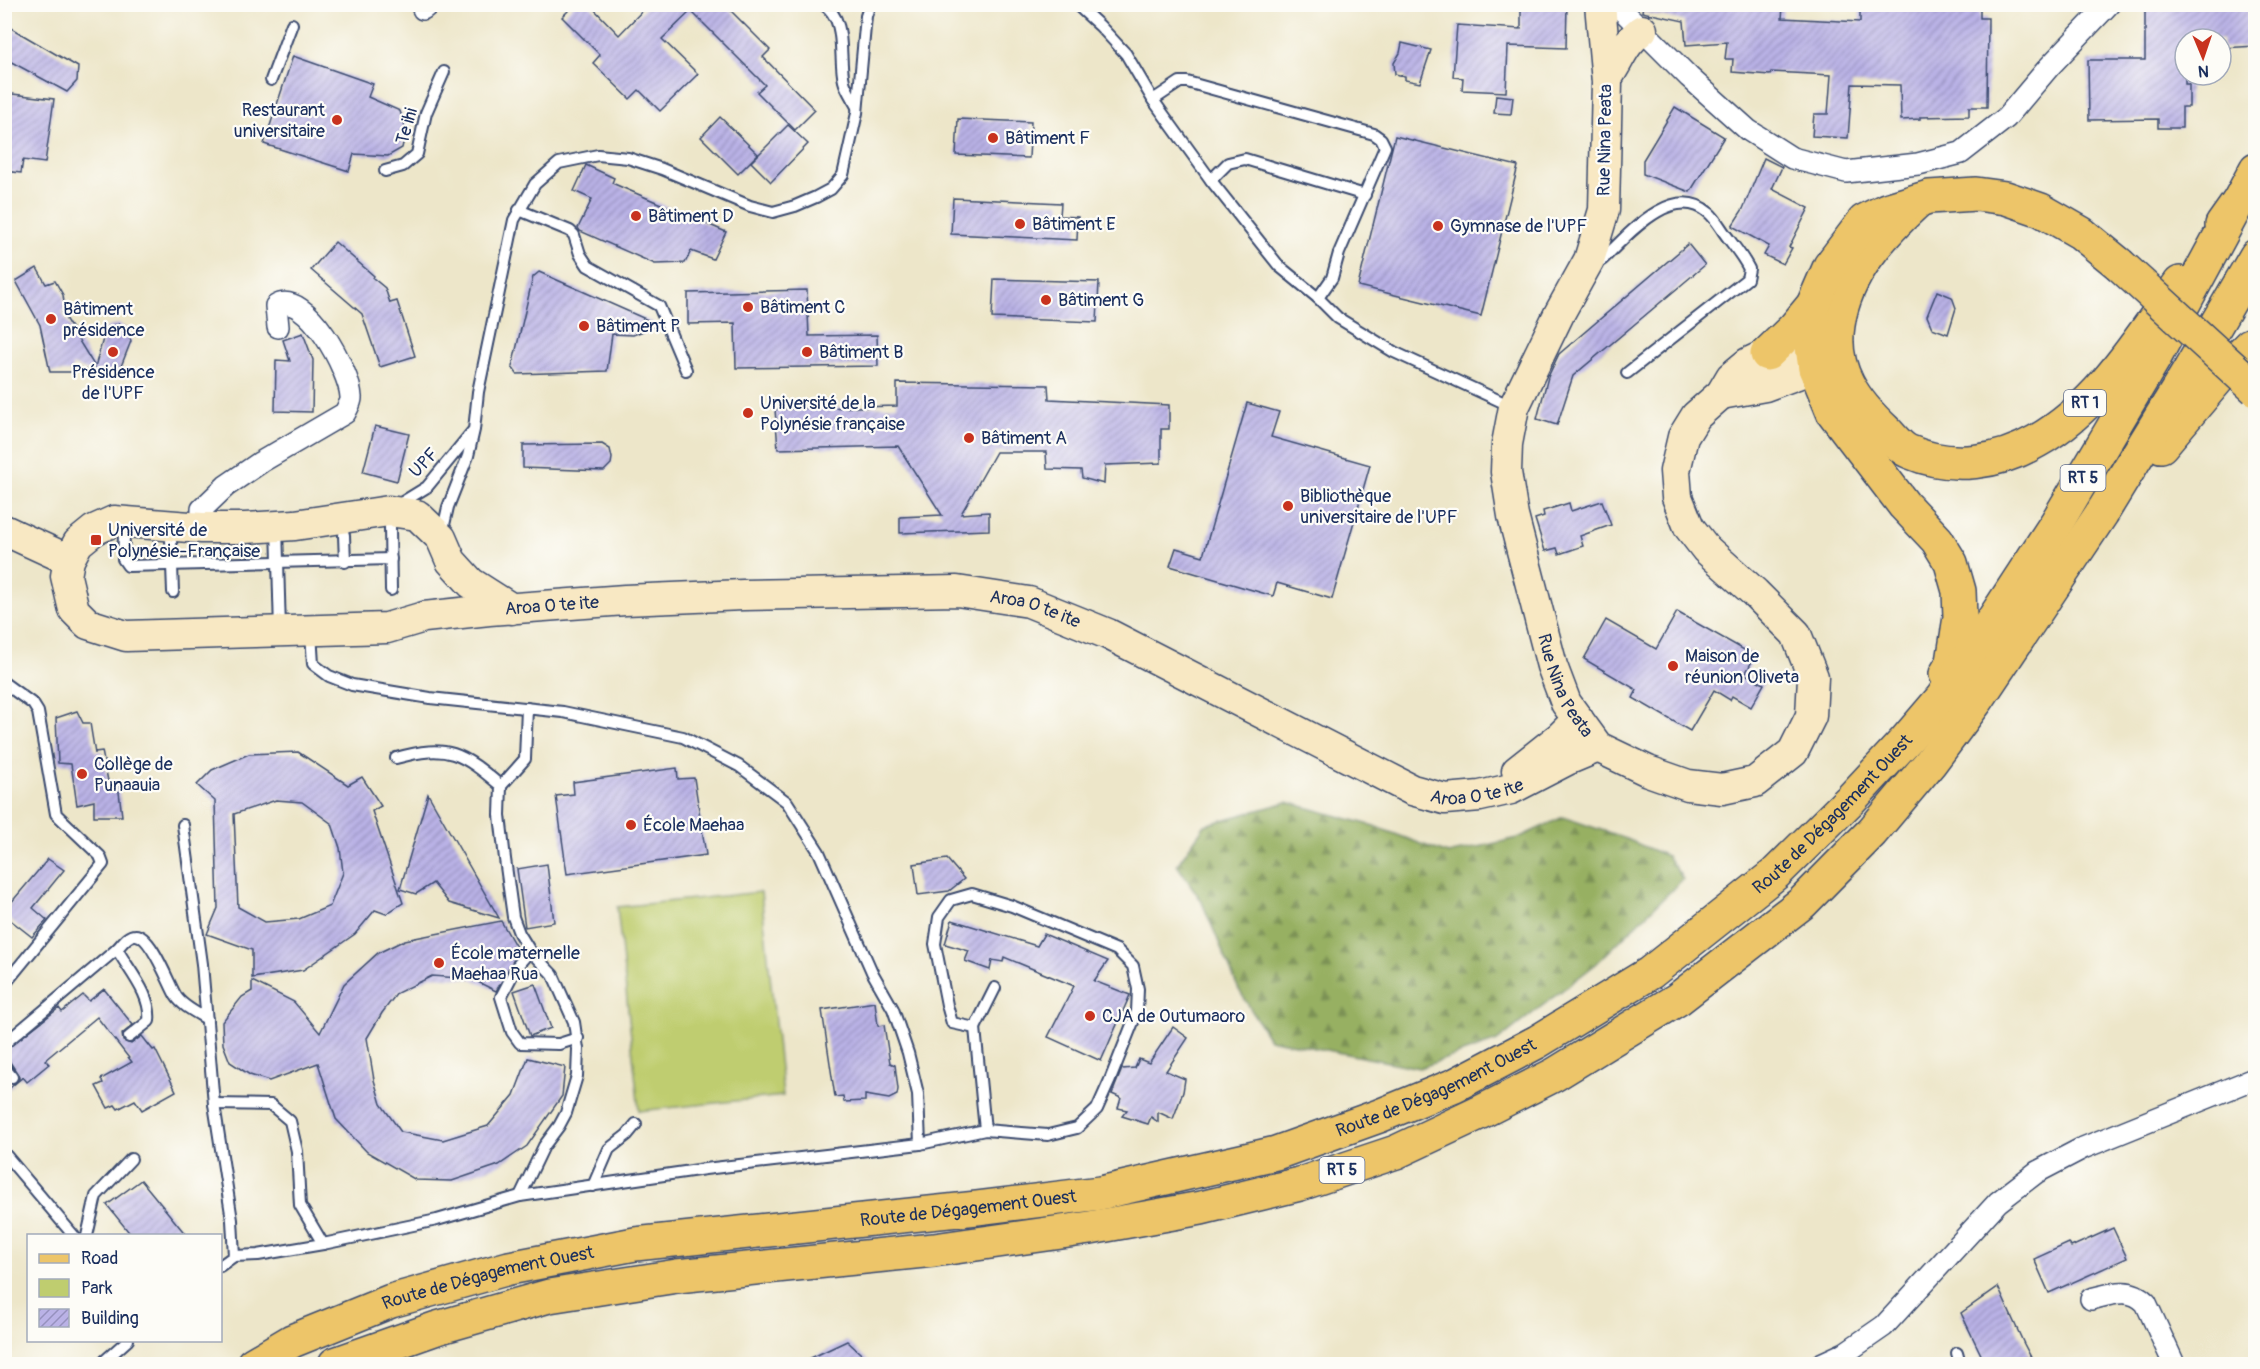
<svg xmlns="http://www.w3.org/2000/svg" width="2260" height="1369" viewBox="0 0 2260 1369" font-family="Pangolin,sans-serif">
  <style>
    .forest { fill: url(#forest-firs); stroke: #597060; stroke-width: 1.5 }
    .park { fill: #bfcd6f; stroke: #6d7e66; stroke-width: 1.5 }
    .building { fill: url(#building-hatch); fill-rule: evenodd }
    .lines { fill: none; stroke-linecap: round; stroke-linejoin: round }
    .lane-casing { stroke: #3a4a6e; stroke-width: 14 }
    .street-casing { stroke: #3a4a6e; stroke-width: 24 }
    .secondary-casing { stroke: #3a4a6e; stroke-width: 33 }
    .primary-casing { stroke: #3a4a6e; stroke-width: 36 }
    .highway-casing { stroke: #3a4a6e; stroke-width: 36 }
    .lane { stroke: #fff; stroke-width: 10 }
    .street { stroke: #fff; stroke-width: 21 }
    .secondary { stroke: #f8e8c3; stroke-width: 30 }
    .primary { stroke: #edc569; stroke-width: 33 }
    .highway { stroke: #edc569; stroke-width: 33 }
    .primary-bridge-casing { stroke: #3a4a6e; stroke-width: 36; stroke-linecap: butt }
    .primary-bridge { stroke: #edc569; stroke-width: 33 }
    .poi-dot { fill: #c8321e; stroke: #fdfcf7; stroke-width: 2 }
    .labels { text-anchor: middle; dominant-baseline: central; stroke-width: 4.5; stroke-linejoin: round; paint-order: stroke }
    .shield { fill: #fdfcf7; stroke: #5f6c8c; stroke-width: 1.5 }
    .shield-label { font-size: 16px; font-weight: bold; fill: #1b2f5e }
    .poi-label { font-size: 18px; fill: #1b2f5e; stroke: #fdfcf7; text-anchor: start }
    .street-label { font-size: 18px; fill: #1b2f5e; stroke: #fdfcf7 }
  </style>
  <defs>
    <pattern id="forest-firs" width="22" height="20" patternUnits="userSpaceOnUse" patternTransform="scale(1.5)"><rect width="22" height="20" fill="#97b062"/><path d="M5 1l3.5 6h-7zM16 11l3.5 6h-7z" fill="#7a9054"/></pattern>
    <pattern id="building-hatch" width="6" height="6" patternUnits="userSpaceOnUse" patternTransform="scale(1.5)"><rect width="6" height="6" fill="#bab2e6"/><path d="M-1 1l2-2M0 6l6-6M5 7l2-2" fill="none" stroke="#9691be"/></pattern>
  </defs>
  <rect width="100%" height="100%" fill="#fdfcf7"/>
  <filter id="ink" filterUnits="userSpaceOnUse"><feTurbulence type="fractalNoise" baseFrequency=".0167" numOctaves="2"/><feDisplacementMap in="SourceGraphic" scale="12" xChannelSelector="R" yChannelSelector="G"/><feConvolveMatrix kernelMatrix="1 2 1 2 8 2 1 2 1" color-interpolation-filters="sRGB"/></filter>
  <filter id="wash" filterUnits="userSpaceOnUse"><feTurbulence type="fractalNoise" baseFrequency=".008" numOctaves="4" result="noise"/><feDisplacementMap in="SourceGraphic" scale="24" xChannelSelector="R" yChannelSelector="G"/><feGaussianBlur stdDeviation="1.35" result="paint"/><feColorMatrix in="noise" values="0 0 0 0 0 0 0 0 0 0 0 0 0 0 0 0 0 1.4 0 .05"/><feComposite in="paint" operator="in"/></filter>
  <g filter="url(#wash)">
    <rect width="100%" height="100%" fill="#ede6c9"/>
    <path class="forest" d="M1287,802l87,24 74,28 70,-16 45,-21 56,19 48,20 16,23 -87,85 -99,77 -78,27 -150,-29 -30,-49 -38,-90 -24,-35 28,-40z"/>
    <path class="park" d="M761,892l22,204 -144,15 -22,-204z"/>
    <g id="blocks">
      <g class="building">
        <path d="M575,4h14l30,31 30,-31h75l46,46 -7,7 52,53 -20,20 -38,-38 8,-7 -74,-74 -29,28 36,35 -38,37 -21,-21 -9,9 -37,-36 7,-8 -38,-38z"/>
        <path d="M1521,4l46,1 -1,43 -58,-2 -2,46 -44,-2 1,-12 -10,-1 4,-52 64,4z"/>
        <path d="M1643,4h105l35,3 -1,11 78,4v-15l120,2v9h8l-1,89h-18v9l-49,1v2l-19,1 -1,-35 -48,-1 -4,54 -36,-2 2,-22h14l3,-39 -60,-3 -1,3 -38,-3 1,-13h-8l2,-17 -41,3 -2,-24 -42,-9z"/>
        <path d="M2145,4h111v42l-33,2 -1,-9h-37v45h4v23h-7v21h-24v-9l-69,1 -1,-60h57z"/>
        <path d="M4,24l74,43 -1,14 -10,11 -63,-34z"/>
        <path d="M1402,43l29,7 -11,33 -15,-3v-4l-10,-2 -1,-11 6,-10z"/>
        <path d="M293,56l80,28 -5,13 32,14 6,19 -4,18 -14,8 -34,-2 -5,17 -85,-27z"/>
        <path d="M4,93l50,6 -9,64 -22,-3 -2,13 -17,-2z"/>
        <path d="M1496,95l17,2 -2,17 -17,-1z"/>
        <path d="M1675,107l49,30 -34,55 -47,-18v-14z"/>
        <path d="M720,117l38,37 -20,20 -37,-37z"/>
        <path d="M958,119l73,3 -2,36 -73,-3z"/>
        <path d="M788,125l20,19 -37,38 -20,-20z"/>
        <path d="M1395,136l123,30 -37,150 -123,-30z"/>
        <path d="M1764,158l18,9 -10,22 37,19 -20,39 3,1 -9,16 -19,-9 5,-9 -37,-20 11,-17z"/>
        <path d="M586,165l28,13 -2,5 114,49 -13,27 -22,-8 -6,12 -30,1 -75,-33 -2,-3 14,-29 -18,-8z"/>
        <path d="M953,198l108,5 -1,13 18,1 -1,23 -126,-6z"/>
        <path d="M335,242l39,34 -1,2 12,10 5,15 7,-2 18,55 -35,11 -18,-53 -51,-44z"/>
        <path d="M1688,244l17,21 -132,111 -16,49 -20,-6 11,-42 11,-23z"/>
        <path d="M37,268l9,16 9,-3 8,14 2,15 -3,3 33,54 11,-39 13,-4 8,5 4,12 -13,33 -9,4 -37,-13v7h-22l-10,-47 -24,-44z"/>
        <path d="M539,272l120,53 -26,10 -21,-1 -5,37 -90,3 -5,-7 21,-90z"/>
        <path d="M994,279l105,3 -2,40 -105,-4z"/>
        <path d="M807,290l2,46 68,-1 1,31 -142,2 -1,-45 -47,1v-31z"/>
        <path d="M1937,291l15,6 4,11 -8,26 -16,-6 -5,-12z"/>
        <path d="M303,333l10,27 -1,52 -37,-1 1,-51 14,1 -7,-21z"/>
        <path d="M897,383l151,2 1,14 120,6v24h-8v34l-56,2 -1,19 -22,-6 -1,-8 -34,-1 -1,-17h-50l-35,62 28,-2v18l-89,3v-16l42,-2 -44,-69 -120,3 -3,-40 122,-3z"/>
        <path d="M1247,403l32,9 -8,25 99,28 -38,134 -55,-16 -4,13 -103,-30 6,-18 27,8z"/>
        <path d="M375,426l34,8 -12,47 -34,-9z"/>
        <path d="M602,444l8,5 2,9 -1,6 -7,7 -81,-3v-23z"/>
        <path d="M1602,501l9,24 -31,11 3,10 -24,8 -2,-6 -12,3 -10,-32 9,-3 -1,-5 26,-8 2,8z"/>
        <path d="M1677,612l78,44 -10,18 19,10 -13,23 -19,-11 -2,4 -16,-10 -24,41 -57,-33 4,-8 -53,-31 22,-39 50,29z"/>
        <path d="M77,711l6,12h7l5,31v-2l7,-1 7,35 9,-2 4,32h-28v-15l-17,4 -6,-41 -13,-1 -2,-45z"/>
        <path d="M298,752l50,33 14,-8 19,29 -9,5 31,92 -17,11 -11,-4 -20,24 -52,36 -51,8v-28l-45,-16 11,-26 -3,-107 -18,-16 15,-15 37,-16zM276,800l26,2 30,22 8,24 3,25 -13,33 -31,13 -34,3 -27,-15 -4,-93z"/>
        <path d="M677,768l1,11 16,-1 12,77 -139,19 -11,-78 18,-2 -1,-12z"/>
        <path d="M428,794l71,124 -50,-15 -16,-20 -17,11 -16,-5z"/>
        <path d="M48,859l16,11 -31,38 14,12 -15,17 -28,-22v-4z"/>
        <path d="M947,859l17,20 -15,12 -31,4 -4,-31z"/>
        <path d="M547,864l7,58 -29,5 -8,-58z"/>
        <path d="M952,920l85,26 7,-12 64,27 -14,20 36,14 -29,66 -53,-24 26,-51 -70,-29 -1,5 -11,-2 -2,10 -25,-9 4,-10 -24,-7z"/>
        <path d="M501,921l16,28v5l-21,37 -24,-12 -40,-3 -35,17 -15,20 -15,25 7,42 7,24 20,28 42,8 45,-14 26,-31 14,-37 37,9 -3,29 -35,50 -28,19 -47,16 -36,-1 -49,-28 -31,-33 -18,-56 -49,18 -19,-6 -20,-13 -7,-18 -1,-22 20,-25 10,-6v-10l42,21 26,31 24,-49 34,-31 27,-13z"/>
        <path d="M535,984l16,44 -21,8 -16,-45z"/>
        <path d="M104,989l29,36 -11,9 1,7 8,3 11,-8 11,14 2,-1 21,42 -34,19 -7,-10 -17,9 -3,-4 -7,3 -12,-22 7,-3 -2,-4 31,-17 -35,-45 -52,43 4,4 -22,18 -4,-5 -19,16v-13l5,4h5l5,-4v-4l-9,-14 -6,-2v-9l55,-43 3,4 21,-17 6,6z"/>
        <path d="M875,1002l3,24 6,-1 6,38 5,2 3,24 -1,6 -8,4 -24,-4v6l-21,1 -1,-6 -8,1 -13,-87z"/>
        <path d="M1173,1027l15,11 -22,33 19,8 -2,13 -10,27 -15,-7v10l-7,-5 -3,7 -26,-8 5,-6 -9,-2 3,-10 -9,-4 10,-25 13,-1 4,-9 10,4z"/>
        <path d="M141,1180l46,56h-55l-25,-31z"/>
        <path d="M2113,1228l14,30 -78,35 -15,-34 35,-16 2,4z"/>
        <path d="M1998,1287l26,57 11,21h-49l-25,-52z"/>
        <path d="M847,1341l26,24h-77z"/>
      </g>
    </g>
  </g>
  <g filter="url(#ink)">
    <use href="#blocks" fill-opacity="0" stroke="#3a4a6e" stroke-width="1.5"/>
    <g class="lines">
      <defs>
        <g id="lane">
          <path d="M823,4c25,16 15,53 21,77 2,9 9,18 13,26"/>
          <path d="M1076,4l24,22 26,28 27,46 60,83 66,83 39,32 20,20 56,34 117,54"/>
          <path d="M271,80l21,-56"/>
          <path d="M1153,100l27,-18h7l187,52 7,5 4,8 -46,106 -7,25 -14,20"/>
          <path d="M385,171l18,-5 14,-12 9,-41 18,-41"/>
          <path d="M1211,180l17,-17 17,-4 120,36"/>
          <path d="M519,210l51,21 4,4 6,19 8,12 71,40 27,64"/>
          <path d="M1595,261l7,-1c24,-23 70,-79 107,-47 5,4 10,12 14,18 9,13 19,24 26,38l-2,10 -120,94"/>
          <path d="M396,506l31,-19 45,-55"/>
          <path d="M277,527l3,103"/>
          <path d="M390,527l1,63"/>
          <path d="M442,534l6,-27 20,-51 6,-26 4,-38 36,-172 21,-36 24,-21 39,-8 30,3 34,11 88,37 23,6 22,-6 21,-9 15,-8 12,-14 14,-62 9,-97 4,-12"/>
          <path d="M344,535l1,27"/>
          <path d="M124,536l-1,23 5,7 263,-7"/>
          <path d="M171,539l2,53"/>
          <path d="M311,633l2,31 16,12 23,9 78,13 133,14 120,25 56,29 48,36 32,50 53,120 21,37 15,44 10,41 2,50"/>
          <path d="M4,683l29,21 5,8 18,102 44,42 3,8 -99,121"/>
          <path d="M396,758c52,-15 66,-5 105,28"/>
          <path d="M183,825l19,139 12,140 18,116 2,36"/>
          <path d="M117,949c12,22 35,46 32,72l-20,16"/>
          <path d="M530,951l-13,15 -16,31 11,35 8,11 39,1 19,-6"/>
          <path d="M975,1028l10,102"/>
          <path d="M4,1044l113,-95c5,-5 10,-14 18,-14 16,-1 34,50 41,61 6,10 21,17 31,23"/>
          <path d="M4,1067l8,10"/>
          <path d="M214,1104l57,1 19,16 7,30 3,54 23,39"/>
          <path d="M4,1153l70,83"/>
          <path d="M593,1186l16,-37 18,-14 9,-11"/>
          <path d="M520,1196l24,-50 15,-20 7,-13 11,-37 1,-27 -4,-27 -21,-47 -23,-24 -11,-18 -6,-16 -8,-58 -5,-44 1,-29 24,-27 2,-51"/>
          <path d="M87,1236l9,-40 35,-37"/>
          <path d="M220,1266l14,-10 24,-1 65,-11 114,-24 83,-24 185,-27 215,-25 65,-14 63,5 29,-7 20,-19 13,-29 27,-68 1,-23 -5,-23 -16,-16 -105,-44 -40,-12 -21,6 -12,17 -4,27 12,61 5,18 23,5 20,-40"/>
          <path d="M1957,1353l3,11"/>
          <path d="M101,1364l27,-24"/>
        </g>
        <g id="street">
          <path d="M1616,4l73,73 59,53 44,28 54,14 72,-8 43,-11 45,-35 43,-51 60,-63"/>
          <path d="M423,9l6,-5"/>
          <path d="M202,528v-19l24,-23 35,-24 84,-49c2,-5 7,-11 6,-16 -1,-25 -45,-109 -75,-91l2,21"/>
          <path d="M2091,1299c20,-5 39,-13 55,4l28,61"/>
          <path d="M1821,1364l24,-11 39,-27 114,-124 39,-30 46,-24 173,-70"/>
        </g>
        <g id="secondary">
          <path id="s1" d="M1600,4l7,78 -3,128 -15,50 -30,54 -45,93 -7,37 -1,28 7,44 39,150 14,37 32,44 50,24 40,14 34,4 33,-7 38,-30 18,-36 2,-39 -17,-43 -41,-41 -49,-44 -17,-22 -12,-30 -2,-26 8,-34 13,-21 25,-22 10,-17 17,-14 19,-9h12l31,10 20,19"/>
          <path d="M1607,78c13,-18 16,-34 35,-48"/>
          <path d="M1721,394l44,-8 59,-22"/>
          <path d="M4,530l65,30"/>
          <path id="s2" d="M512,609l-41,-26 -20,-22 -10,-23 -24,-23 -28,-4 -94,14 -50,3h-43l-88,-7 -20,9 -16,13 -9,17 -3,16 8,34 14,14 38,12 261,-8 37,-11 65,-7 136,-10 118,-5 214,-4 72,11 79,32 304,156 33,9 35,-3 31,-7 56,-29 31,-13"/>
          <path d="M1517,771l43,-34 18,-18"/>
        </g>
        <g id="primary">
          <path d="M1918,201c-36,33 -73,73 -80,124 -7,45 17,77 48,106 7,7 15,18 24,21 42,18 89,11 127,-11 62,-35 102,-101 143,-158"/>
          <path d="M2222,225l17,-24 17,-32"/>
          <path d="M1813,305l-1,42 3,21"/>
          <path d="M1767,354l27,-26 19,-23 17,-39 34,-45 22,-11 43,-13 47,-3 30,4 35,12 40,23 38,31"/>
        </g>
        <g id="highway">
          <path d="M1815,368l18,44 71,93 33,35 14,23 8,28 1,26 -7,45 -7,12"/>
          <path d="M2161,446l65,-77 24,-24 6,-2"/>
          <path id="s3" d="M253,1364l39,-23 99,-40 118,-33 126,-24 342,-36 123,-15 176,-40 103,-37 76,-31 82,-43 113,-69 125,-99 75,-74 56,-60 36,-42 115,-176 99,-167 83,-154"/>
          <path d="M335,1364l102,-36 112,-32 128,-20 257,-26 156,-22 111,-20 99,-24 96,-32 83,-39 75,-38 124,-76 124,-96 70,-71 58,-69 47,-63 125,-187 87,-142 67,-115"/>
        </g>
      </defs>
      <use href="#lane" class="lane-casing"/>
      <use href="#street" class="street-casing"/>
      <use href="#secondary" class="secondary-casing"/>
      <use href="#primary" class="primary-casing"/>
      <use href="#highway" class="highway-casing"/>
      <use href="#lane" class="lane"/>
      <use href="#street" class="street"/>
      <use href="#secondary" class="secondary"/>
      <use href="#primary" class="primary"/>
      <use href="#highway" class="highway"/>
      <defs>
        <path id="primary-bridge" d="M2119,264l137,125"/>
      </defs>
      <use href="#primary-bridge" class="primary-bridge-casing"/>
      <use href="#primary-bridge" class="primary-bridge"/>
    </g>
  </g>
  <g class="poi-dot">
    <circle cx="337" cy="120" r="6"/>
    <circle cx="993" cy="138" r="6"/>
    <circle cx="636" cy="216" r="6"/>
    <circle cx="1020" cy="224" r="6"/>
    <circle cx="1438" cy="226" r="6"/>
    <circle cx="1046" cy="300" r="6"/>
    <circle cx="748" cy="307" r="6"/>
    <circle cx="51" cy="319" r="6"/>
    <circle cx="584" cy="326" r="6"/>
    <circle cx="113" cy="352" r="6"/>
    <circle cx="807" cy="352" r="6"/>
    <circle cx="748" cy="413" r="6"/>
    <circle cx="969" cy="438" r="6"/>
    <circle cx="1288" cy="506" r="6"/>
    <rect x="90" y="534" width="12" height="12" rx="3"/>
    <circle cx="1673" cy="666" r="6"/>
    <circle cx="82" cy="774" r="6"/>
    <circle cx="631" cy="825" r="6"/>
    <circle cx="439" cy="963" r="6"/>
    <circle cx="1090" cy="1016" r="6"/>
  </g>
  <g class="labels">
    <g class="shield">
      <rect x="2064" y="390" width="42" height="26" rx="4.5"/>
      <rect x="2060.5" y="465" width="45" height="26" rx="4.5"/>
      <rect x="1319.5" y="1157" width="45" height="26" rx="4.5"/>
    </g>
    <g class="shield-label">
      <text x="2085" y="403">RT 1</text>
      <text x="2083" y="478">RT 5</text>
      <text x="1342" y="1170">RT 5</text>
    </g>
    <g class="poi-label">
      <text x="325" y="110" text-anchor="end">Restaurant<tspan x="325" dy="21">universitaire</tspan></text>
      <text x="1005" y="138">Bâtiment F</text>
      <text x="648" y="216">Bâtiment D</text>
      <text x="1032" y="224">Bâtiment E</text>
      <text x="1450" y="226">Gymnase de l'UPF</text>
      <text x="1058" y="300">Bâtiment G</text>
      <text x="760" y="307">Bâtiment C</text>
      <text x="63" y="309">Bâtiment<tspan x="63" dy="21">présidence</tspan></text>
      <text x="596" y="326">Bâtiment P</text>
      <text x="819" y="352">Bâtiment B</text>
      <text x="113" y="372" text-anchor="middle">Présidence<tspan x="113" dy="21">de l'UPF</tspan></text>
      <text x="760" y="403">Université de la<tspan x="760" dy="21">Polynésie française</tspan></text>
      <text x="981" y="438">Bâtiment A</text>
      <text x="1300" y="496">Bibliothèque<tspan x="1300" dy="21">universitaire de l'UPF</tspan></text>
      <text x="108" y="530">Université de<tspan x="108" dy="21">Polynésie-Française</tspan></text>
      <text x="1685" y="656">Maison de<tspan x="1685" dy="21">réunion Oliveta</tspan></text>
      <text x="94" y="764">Collège de<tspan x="94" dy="21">Punaauia</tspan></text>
      <text x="643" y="825">École Maehaa</text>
      <text x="451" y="953">École maternelle<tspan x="451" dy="21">Maehaa Rua</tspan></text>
      <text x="1102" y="1016">CJA de Outumaoro</text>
    </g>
    <g class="street-label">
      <text transform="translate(407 126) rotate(-74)">Te ihi</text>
      <text transform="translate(1605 140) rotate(-89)">Rue Nina Peata</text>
      <text transform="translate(424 463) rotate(-46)">UPF</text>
      <text stroke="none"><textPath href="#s2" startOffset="1042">Aroa O te ite</textPath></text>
      <text stroke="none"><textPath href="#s2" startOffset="1528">Aroa O te ite</textPath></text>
      <text stroke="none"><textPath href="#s1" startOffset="712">Rue Nina Peata</textPath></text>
      <text stroke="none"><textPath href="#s2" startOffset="2014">Aroa O te ite</textPath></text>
      <text stroke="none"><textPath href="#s3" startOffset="1710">Route de Dégagement Ouest</textPath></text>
      <text stroke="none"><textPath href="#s3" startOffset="1224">Route de Dégagement Ouest</textPath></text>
      <text stroke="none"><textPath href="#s3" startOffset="738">Route de Dégagement Ouest</textPath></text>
      <text stroke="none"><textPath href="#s3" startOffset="252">Route de Dégagement Ouest</textPath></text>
    </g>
  </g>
  <rect width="2260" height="1369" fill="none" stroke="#fdfcf7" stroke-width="24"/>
  <rect x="27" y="1234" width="195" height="108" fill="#fdfcf7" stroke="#a3aaba" stroke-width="1.5"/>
  <rect x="39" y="1254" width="30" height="9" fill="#edc569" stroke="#a3aaba" stroke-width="1.5"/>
  <text x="81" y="1264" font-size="18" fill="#1b2f5e">Road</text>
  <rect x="39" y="1279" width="30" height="18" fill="#bfcd6f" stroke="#a3aaba" stroke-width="1.5"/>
  <text x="81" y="1294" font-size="18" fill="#1b2f5e">Park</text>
  <rect x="39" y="1309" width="30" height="18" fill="url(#building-hatch)" stroke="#a3aaba" stroke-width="1.5"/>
  <text x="81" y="1324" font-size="18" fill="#1b2f5e">Building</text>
  <g transform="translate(2203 57) rotate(178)"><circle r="28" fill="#fdfcf7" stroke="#a3aaba" stroke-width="1.5"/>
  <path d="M0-4.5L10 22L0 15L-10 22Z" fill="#c8321e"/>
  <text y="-9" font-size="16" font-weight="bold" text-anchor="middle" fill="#1b2f5e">N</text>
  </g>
</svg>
